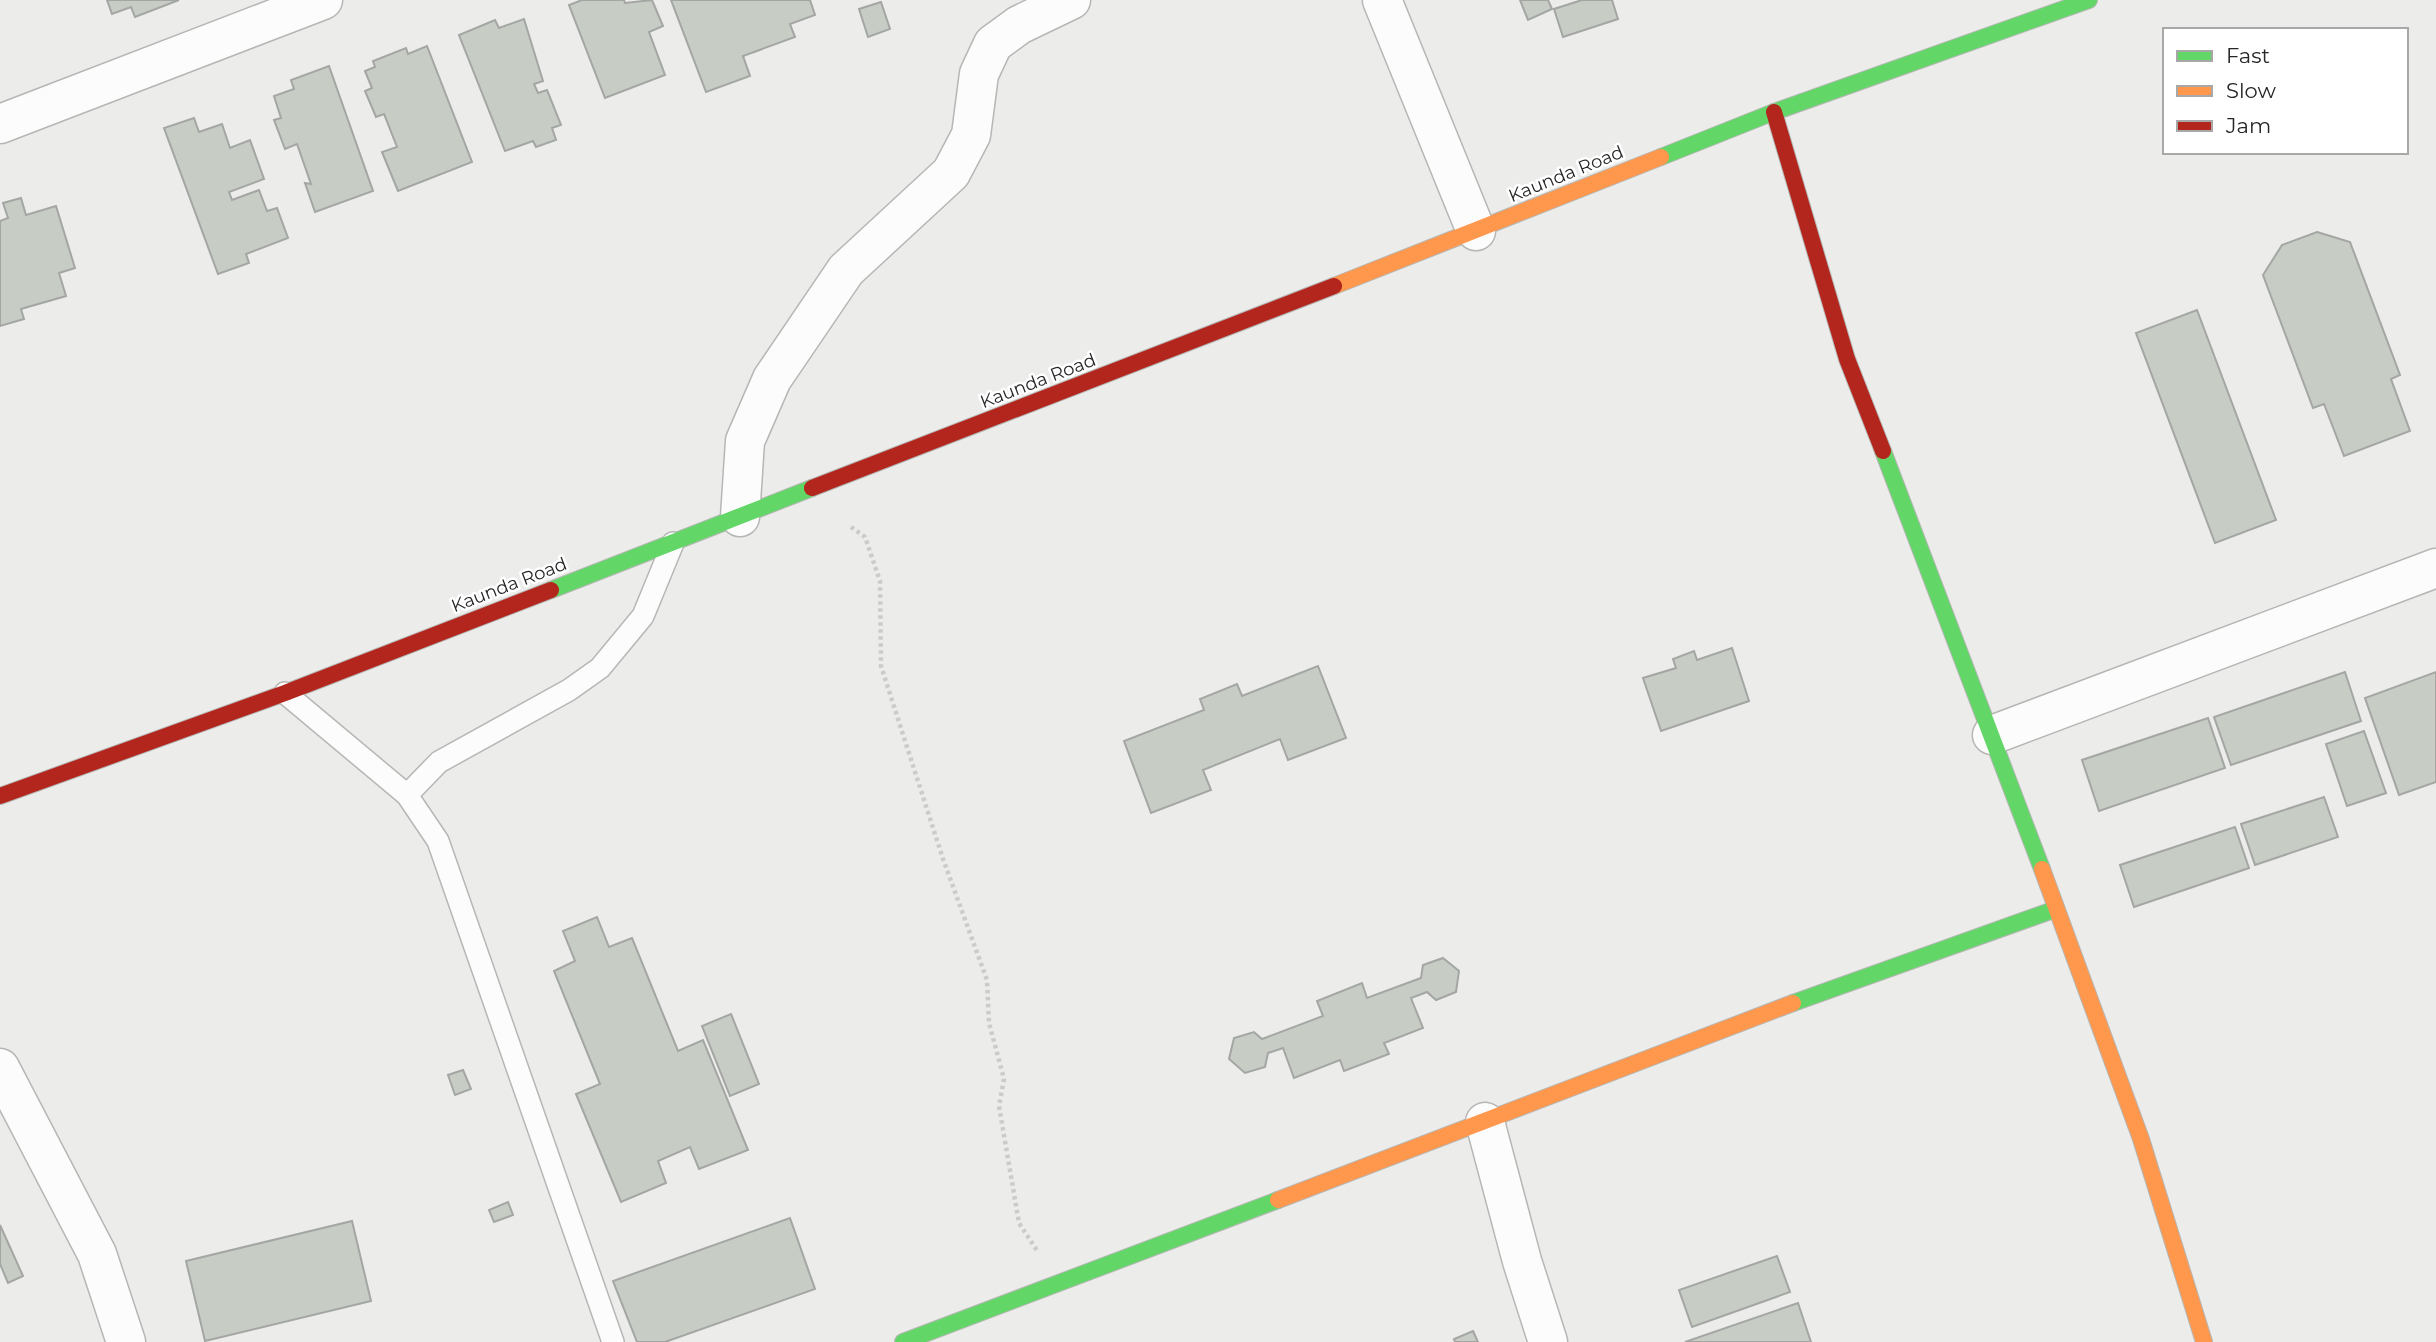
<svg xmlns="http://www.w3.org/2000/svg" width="2436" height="1342" viewBox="0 0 2436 1342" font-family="Montserrat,sans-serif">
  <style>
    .building { fill: #c7ccc4; stroke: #a4a6a4; stroke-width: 2 }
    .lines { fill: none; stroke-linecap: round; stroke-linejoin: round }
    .lane-casing { stroke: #b6b7b5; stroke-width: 24 }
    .street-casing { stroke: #b6b7b5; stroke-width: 41 }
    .fast-casing { stroke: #b6b7b5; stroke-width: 18 }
    .slow-casing { stroke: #b6b7b5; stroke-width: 18 }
    .jam-casing { stroke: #b6b7b5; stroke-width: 18 }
    .path { stroke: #cbcbca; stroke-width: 4.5; stroke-dasharray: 3.5 3.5; stroke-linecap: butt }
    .lane { stroke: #fcfcfc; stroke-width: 21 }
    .street { stroke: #fcfcfc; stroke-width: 38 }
    .fast { stroke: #63d668; stroke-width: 16 }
    .slow { stroke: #ff974d; stroke-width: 16 }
    .jam { stroke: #b3261e; stroke-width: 16 }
    .labels { text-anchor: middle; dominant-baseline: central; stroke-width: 5; stroke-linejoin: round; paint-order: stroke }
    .street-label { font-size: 18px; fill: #252625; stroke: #fff }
  </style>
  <rect width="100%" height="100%" fill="#ecedeb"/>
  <g class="building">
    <path d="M107,0h72l-44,17 -4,-10 -19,7z"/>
    <path d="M582,0h42l1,3 27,-3 11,26 -14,6 16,43 -60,23 -36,-93z"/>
    <path d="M671,0h139l5,15 -25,9 5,13 -52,19 7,20 -44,16z"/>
    <path d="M1520,0h28l4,9 -24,11z"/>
    <path d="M1582,0h30l6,19 -55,18 -9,-28z"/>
    <path d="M881,2l9,27 -22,8 -9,-28z"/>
    <path d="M524,19l19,62 -9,3 4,9 9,-3 14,35 -9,3 4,12 -20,7 -3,-6 -28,10 -46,-116 36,-15 4,8z"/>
    <path d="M427,46l45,116 -74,29 -16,-39 15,-5 -13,-33 -8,3 -11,-26 7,-3 -7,-17 10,-4 -2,-6 33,-13 2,6z"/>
    <path d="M329,66l44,125 -58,21 -10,-29 6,1 -14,-40 -12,5 -11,-29 7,-2 -7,-22 20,-7 -3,-9z"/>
    <path d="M194,118l5,14 23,-8 8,24 20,-8 14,39 -35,13 3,8 27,-10 8,21 10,-3 11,30 -42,16 3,9 -31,11 -54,-146z"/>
    <path d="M21,198l5,17 30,-9 19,62 -16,5 7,23 -45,13 3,10 -24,7v-105l8,-3 -5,-15z"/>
    <path d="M2317,232l33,10 50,133 -9,4 19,52 -66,25 -20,-52 -11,4 -50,-133 19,-30z"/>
    <path d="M2197,310l79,210 -61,23 -79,-210z"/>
    <path d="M1732,648l17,53 -88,30 -18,-53 33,-10 -3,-9 21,-8 3,9z"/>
    <path d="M1318,666l28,72 -58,22 -8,-21 -77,31 8,20 -60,23 -27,-72 80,-31 -4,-11 37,-15 5,12z"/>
    <path d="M2345,672l16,49 -130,44 -17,-48z"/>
    <path d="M2436,672v110l-37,13 -34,-97z"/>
    <path d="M2208,718l17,50 -126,43 -17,-51z"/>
    <path d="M2364,731l22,62 -39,13 -21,-62z"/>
    <path d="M2324,797l14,40 -83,28 -14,-41z"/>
    <path d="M2235,827l14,41 -115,39 -14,-42z"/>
    <path d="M597,917l12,30 23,-9 46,113 25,-11 45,110 -49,19 -9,-22 -32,14 8,22 -45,19 -45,-108 24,-10 -46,-113 21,-10 -12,-30z"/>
    <path d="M1443,958l16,13 -3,21 -20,8 -9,-8 -16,6 12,30 -39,15 5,11 -45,17 -4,-11 -46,18 -11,-30 -15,5 -3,14 -20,6 -16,-14 5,-21 20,-6 8,7 61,-23 -6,-15 45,-18 5,15 54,-20 2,-13z"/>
    <path d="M731,1014l28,70 -29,12 -28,-70z"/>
    <path d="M463,1070l8,19 -16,6 -7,-20z"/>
    <path d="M508,1202l5,13 -19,7 -5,-12z"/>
    <path d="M790,1218l25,71 -150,53h-28l-24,-61z"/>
    <path d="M352,1221l19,80 -166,40 -19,-80z"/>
    <path d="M0,1225l23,51 -15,7 -8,-19z"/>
    <path d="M1777,1256l13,36 -98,35 -13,-37z"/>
    <path d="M1798,1303l13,39h-126z"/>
    <path d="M1473,1331l5,11h-23l-1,-3z"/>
  </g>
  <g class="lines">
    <defs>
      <g id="lane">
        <path d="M285,693l122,102 31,46 175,501"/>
        <path d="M407,795l32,-33 130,-72 31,-22 43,-52 30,-73"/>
      </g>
      <g id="street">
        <path d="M1382,0l94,231"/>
        <path d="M0,124l323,-124"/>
        <path d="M740,517l5,-76 27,-62 74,-109 105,-97 20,-38 8,-61 14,-30 26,-19 52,-25"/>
        <path d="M1992,735l444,-167"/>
        <path d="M0,1068l97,186 29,88"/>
        <path d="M1485,1122l37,139 26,81"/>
      </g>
      <g id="fast">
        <path d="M1661,157l113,-45 315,-112"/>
        <path d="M1883,451l159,418"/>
        <path d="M551,590l261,-102"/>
        <path d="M1793,1003l263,-94"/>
        <path d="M903,1342l375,-142"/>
      </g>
      <g id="slow">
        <path d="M1334,286l327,-129"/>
        <path d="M2042,869l99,270 63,203"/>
        <path d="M1278,1200l515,-197"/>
      </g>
      <g id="jam">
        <path d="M1774,112l73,247 36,92"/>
        <path d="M812,488l522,-202"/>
        <path d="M0,796l285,-103 266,-103"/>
      </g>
    </defs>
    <use href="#lane" class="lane-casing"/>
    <use href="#street" class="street-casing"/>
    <use href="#fast" class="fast-casing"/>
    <use href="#slow" class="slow-casing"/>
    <use href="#jam" class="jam-casing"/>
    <path class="path" d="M851,527l14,10 15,44 1,85 62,193 44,121 2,43 15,56 -5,27 20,117 19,29"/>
    <use href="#lane" class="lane"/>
    <use href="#street" class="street"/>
    <use href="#fast" class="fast"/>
    <use href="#slow" class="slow"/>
    <use href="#jam" class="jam"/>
  </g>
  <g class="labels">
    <g class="street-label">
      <text transform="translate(1566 174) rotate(-22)">Kaunda Road</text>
      <text transform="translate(1038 381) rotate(-21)">Kaunda Road</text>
      <text transform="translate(509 585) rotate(-21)">Kaunda Road</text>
    </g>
  </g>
  <rect x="2163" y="28" width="245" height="126" fill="#ffffff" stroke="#a8a8a8" stroke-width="2"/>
  <rect x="2177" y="51" width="35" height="10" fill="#63d668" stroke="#a8a8a8" stroke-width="2"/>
  <text x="2226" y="63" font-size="21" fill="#252625">Fast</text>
  <rect x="2177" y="86" width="35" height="10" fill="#ff974d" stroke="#a8a8a8" stroke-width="2"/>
  <text x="2226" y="98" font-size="21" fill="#252625">Slow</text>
  <rect x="2177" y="121" width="35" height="10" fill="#b3261e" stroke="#a8a8a8" stroke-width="2"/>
  <text x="2226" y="133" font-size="21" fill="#252625">Jam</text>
</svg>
